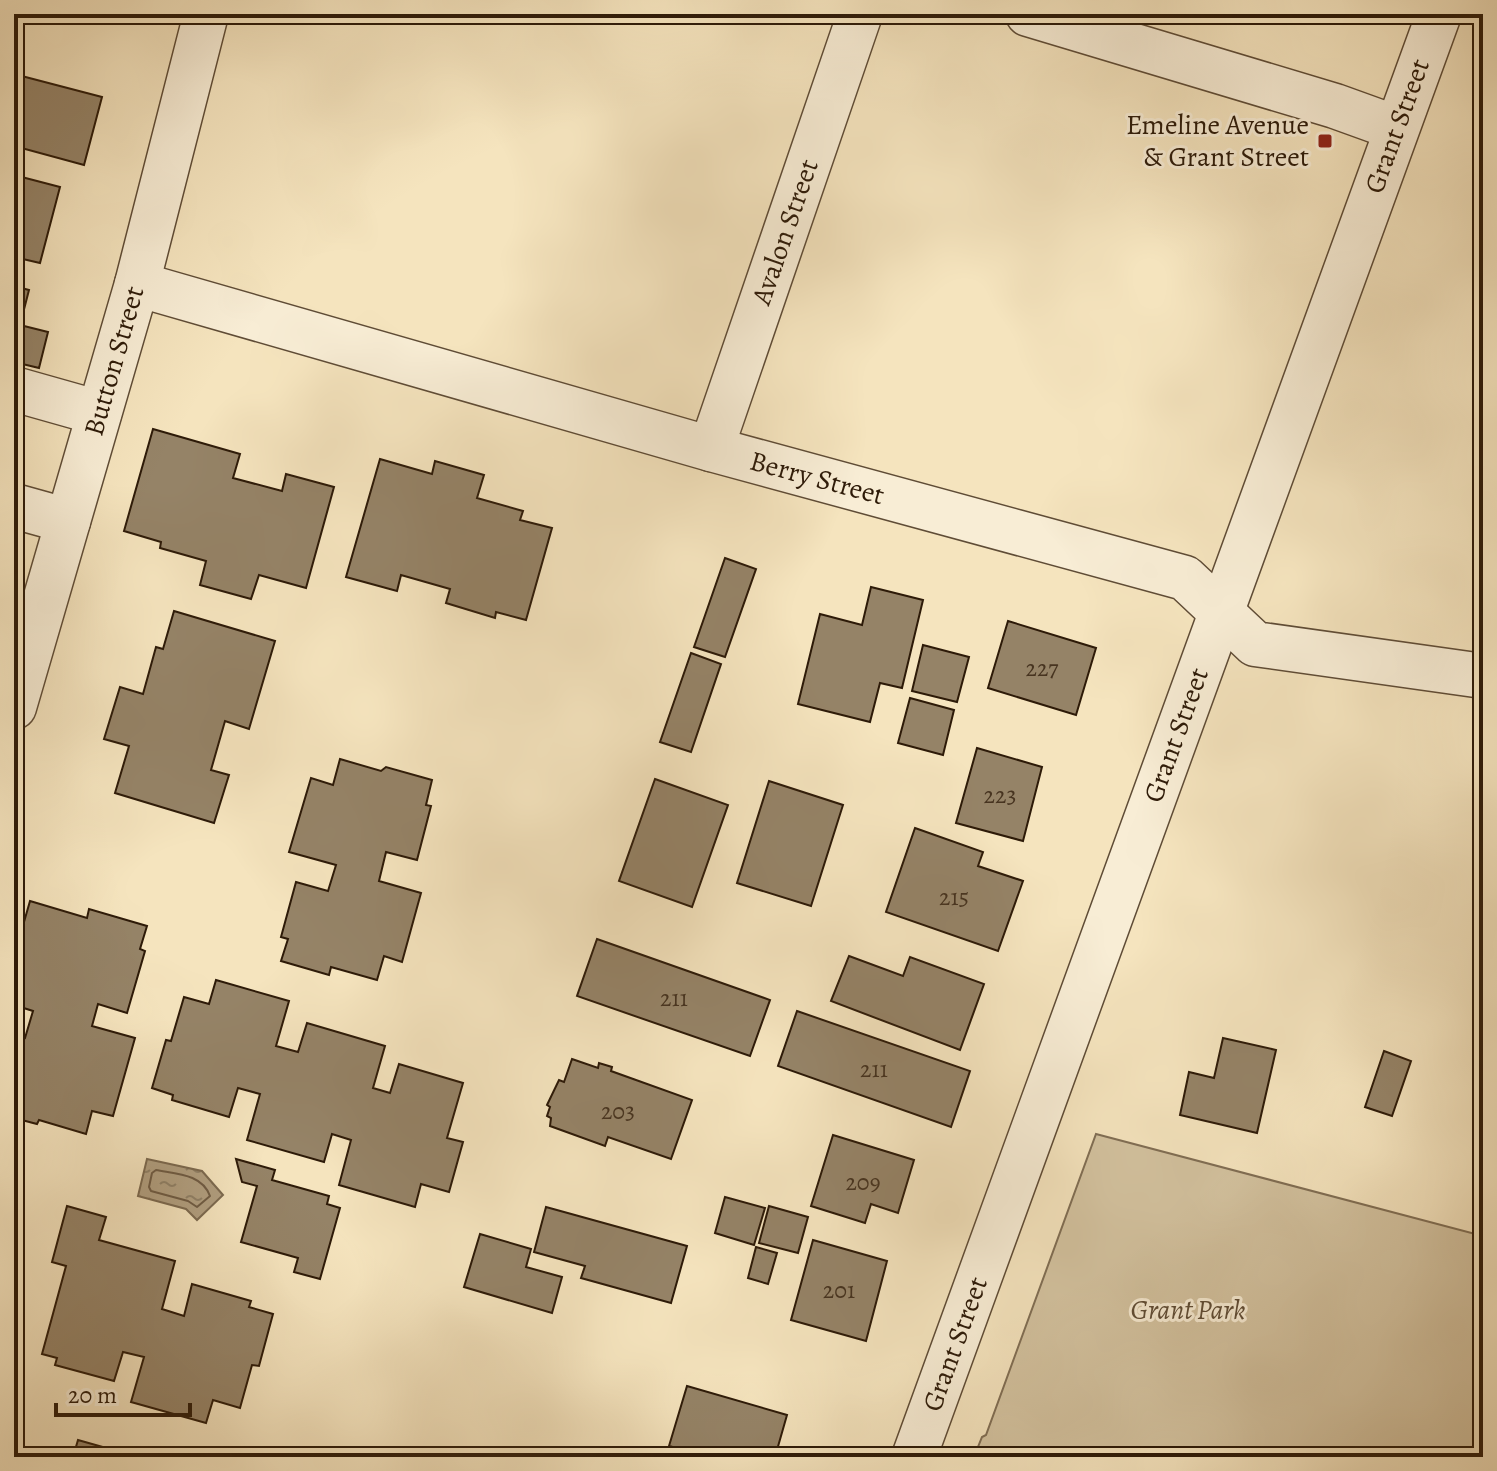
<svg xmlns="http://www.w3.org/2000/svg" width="1497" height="1471" viewBox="0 0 1497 1471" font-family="Alegreya,serif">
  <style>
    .green { fill: #d3c29f; stroke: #806e54; stroke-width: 2 }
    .water { fill: url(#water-ripples); stroke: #7c6a50; stroke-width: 2 }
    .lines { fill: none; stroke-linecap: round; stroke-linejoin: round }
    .shore { stroke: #6f5c44; stroke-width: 2 }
    .building { fill: #958367; stroke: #2d1a08; stroke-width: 2 }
    .minor-casing { stroke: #5f4c36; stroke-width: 47 }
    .minor { stroke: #f8edd5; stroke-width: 44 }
    .poi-dot { fill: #8f2418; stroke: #f8edd5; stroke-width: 3 }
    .labels { text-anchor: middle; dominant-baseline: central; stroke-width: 6; stroke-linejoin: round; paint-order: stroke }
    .number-label { font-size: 24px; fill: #473420 }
    .poi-label { font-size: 28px; fill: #2d1a08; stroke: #f8edd5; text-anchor: end }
    .street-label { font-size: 28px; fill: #2d1a08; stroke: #f8edd5 }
    .park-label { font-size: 28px; font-style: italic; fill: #5f4c35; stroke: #f8edd5 }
  </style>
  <defs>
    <pattern id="water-ripples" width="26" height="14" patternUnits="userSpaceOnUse" patternTransform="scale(2)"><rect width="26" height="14" fill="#b19f80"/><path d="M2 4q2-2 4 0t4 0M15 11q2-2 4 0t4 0" fill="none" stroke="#908167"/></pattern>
  </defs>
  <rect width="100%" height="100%" fill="#f5e4be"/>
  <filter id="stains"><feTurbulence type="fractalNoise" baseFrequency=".0025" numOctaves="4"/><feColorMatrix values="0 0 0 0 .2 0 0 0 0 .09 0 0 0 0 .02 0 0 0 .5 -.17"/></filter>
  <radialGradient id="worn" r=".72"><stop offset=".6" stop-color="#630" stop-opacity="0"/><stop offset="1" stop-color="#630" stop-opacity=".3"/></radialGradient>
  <path class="green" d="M1096,1134l387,102v221h-509l8,-20 4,-2z"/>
  <path class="water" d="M147,1159l55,12 21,24 -26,25 -11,-11 -48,-13z"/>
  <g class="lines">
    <path class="shore" d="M156,1170c21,4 46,4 54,26l-13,11 -9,-6 -37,-10 -2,-4 3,-14z"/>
  </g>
  <g class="building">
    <path d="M14,74l88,23 -18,68 -70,-19z"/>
    <path d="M14,175l46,12 -20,76 -26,-6z"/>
    <path d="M14,286l15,4 -9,35 28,7 -9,36 -25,-6z"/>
    <path d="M153,429l87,25 -7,24 49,13 4,-17 48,13 -28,101 -47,-13 -8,24 -51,-14 6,-24 -46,-13 1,-6 -37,-11z"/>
    <path d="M380,459l52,15 3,-13 49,14 -7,23 46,13 -3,9 32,8 -26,92 -30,-8 -1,6 -49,-15 4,-14 -49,-14 -4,16 -51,-14z"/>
    <path d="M725,558l31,11 -31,88 -31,-10z"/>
    <path d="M871,587l52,13 -21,88 -22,-5 -10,39 -72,-18 22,-90 42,11z"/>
    <path d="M174,611l101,30 -26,88 -24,-8 -14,49 18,5 -15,48 -99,-30 14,-47 -25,-7 16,-52 23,7 13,-47 7,2z"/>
    <path d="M1008,621l88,27 -20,67 -88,-27z"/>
    <path d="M923,645l46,12 -12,45 -45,-11z"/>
    <path d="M691,653l30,11 -30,88 -31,-10z"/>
    <path d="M910,698l44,12 -11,45 -45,-12z"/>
    <path d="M977,748l65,19 -19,74 -67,-18z"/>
    <path d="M340,759l41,12 5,-4 46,13 -6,25 5,1 -14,54 -31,-8 -7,29 42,12 -19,69 -18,-6 -7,24 -46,-13 -2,8 -48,-14 7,-22 -7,-2 15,-55 32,9 8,-26 -47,-13 22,-74 22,7z"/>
    <path d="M655,779l73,26 -36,102 -73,-26z"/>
    <path d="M769,781l74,24 -32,101 -74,-23z"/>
    <path d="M915,828l68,24 -5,14 45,15 -25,70 -112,-39z"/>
    <path d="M30,901l57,17 2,-9 58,17 -7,23 5,2 -18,62 -29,-9 -6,22 43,12 -22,78 -21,-5 -6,23 -47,-14 -2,4 -23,-6v-83l11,3 8,-27 -19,-6v-69l3,-9 5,2z"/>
    <path d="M597,939l173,61 -20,56 -173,-60z"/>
    <path d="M849,956l54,20 7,-19 74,27 -24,66 -129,-49z"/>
    <path d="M216,980l73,21 -13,45 22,6 9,-29 78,23 -12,42 17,5 9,-29 64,19 -16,55 16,4 -14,50 -28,-8 -6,23 -76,-22 12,-45 -19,-6 -8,28 -77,-22 13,-46 -22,-6 -9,29 -57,-17 1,-5 -21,-7 14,-48 5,1 13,-44 25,7z"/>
    <path d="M797,1011l173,60 -19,56 -173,-61z"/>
    <path d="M1223,1038l53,12 -19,83 -77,-18 9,-43 25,6z"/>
    <path d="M1384,1051l27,10 -19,55 -27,-9z"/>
    <path d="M572,1059l26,9 1,-5 13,4 -1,4 81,29 -21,59 -63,-22 -3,9 -55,-20 1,-8 -4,-2 3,-9 -3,-2 12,-25 5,2z"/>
    <path d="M833,1135l81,25 -16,53 -27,-9 -6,19 -54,-17z"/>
    <path d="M236,1159l39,11 -3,10 57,16 -2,8 13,4 -20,71 -26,-7 4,-14 -57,-16 16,-56 -15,-4z"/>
    <path d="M725,1197l40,11 -11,37 -39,-12z"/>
    <path d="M67,1206l39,11 -7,23 76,21 -13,48 22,7 8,-32 59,17 -2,6 24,7 -14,52 -7,-1 -12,43 -27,-8 -7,23 -75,-21 13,-45 -21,-5 -9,29 -59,-16 2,-7 -15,-4 24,-88 -14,-4z"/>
    <path d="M769,1206l39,11 -10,36 -39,-10z"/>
    <path d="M546,1207l141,39 -16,57 -90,-25 4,-12 -51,-14z"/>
    <path d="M480,1234l51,15 -5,18 36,10 -10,36 -88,-26z"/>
    <path d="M813,1240l74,21 -21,80 -75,-21z"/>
    <path d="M756,1247l21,6 -9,31 -20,-6z"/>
    <path d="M687,1386l100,29 -12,42h-66l-40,-11z"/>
    <path d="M78,1440l60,17h-65z"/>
    <path d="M512,1448l32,9h-34z"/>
  </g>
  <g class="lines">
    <defs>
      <g id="minor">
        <path d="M1028,14l307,92 61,22"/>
        <path d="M137,284l574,165 474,129 70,66 228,32"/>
        <path d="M14,389l85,24"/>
        <path d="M711,449l149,-435"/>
        <path d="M14,506l54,15"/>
        <path d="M14,707l123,-423 69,-270"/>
        <path d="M914,1457l525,-1443"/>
      </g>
    </defs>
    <use href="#minor" class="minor-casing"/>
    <use href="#minor" class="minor"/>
  </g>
  <rect class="poi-dot" x="1317" y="133" width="16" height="16" rx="4"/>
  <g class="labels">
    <g class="number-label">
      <text x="1042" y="668">227</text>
      <text x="1000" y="795">223</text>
      <text x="954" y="897">215</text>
      <text x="674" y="998">211</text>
      <text x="874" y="1069">211</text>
      <text x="618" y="1111">203</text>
      <text x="863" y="1182">209</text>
      <text x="839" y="1290">201</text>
    </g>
    <g class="poi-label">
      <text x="1309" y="125">Emeline Avenue<tspan x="1309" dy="32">&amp; Grant Street</tspan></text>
    </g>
    <g class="street-label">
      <text transform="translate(1397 126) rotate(-70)">Grant Street</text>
      <text transform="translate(785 232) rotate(-71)">Avalon Street</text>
      <text transform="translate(114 361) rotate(-74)">Button Street</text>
      <text transform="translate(817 478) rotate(15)">Berry Street</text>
      <text transform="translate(1176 735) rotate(-70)">Grant Street</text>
      <text transform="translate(955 1344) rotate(-70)">Grant Street</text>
    </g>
    <g class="park-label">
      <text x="1188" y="1310">Grant Park</text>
    </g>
  </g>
  <rect width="1497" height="1471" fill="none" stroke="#f5e4be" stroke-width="48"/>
  <rect x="16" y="16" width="1465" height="1439" fill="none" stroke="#2d1a08" stroke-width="4"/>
  <rect x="24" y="24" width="1449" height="1423" fill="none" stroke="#2d1a08" stroke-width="2"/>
  <path d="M56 1403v12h134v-12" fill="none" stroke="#2d1a08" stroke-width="4"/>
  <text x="68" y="1403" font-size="24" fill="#2d1a08" stroke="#f8edd5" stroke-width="6" paint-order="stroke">20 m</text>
  <rect width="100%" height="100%" filter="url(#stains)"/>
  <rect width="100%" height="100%" fill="url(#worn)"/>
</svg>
